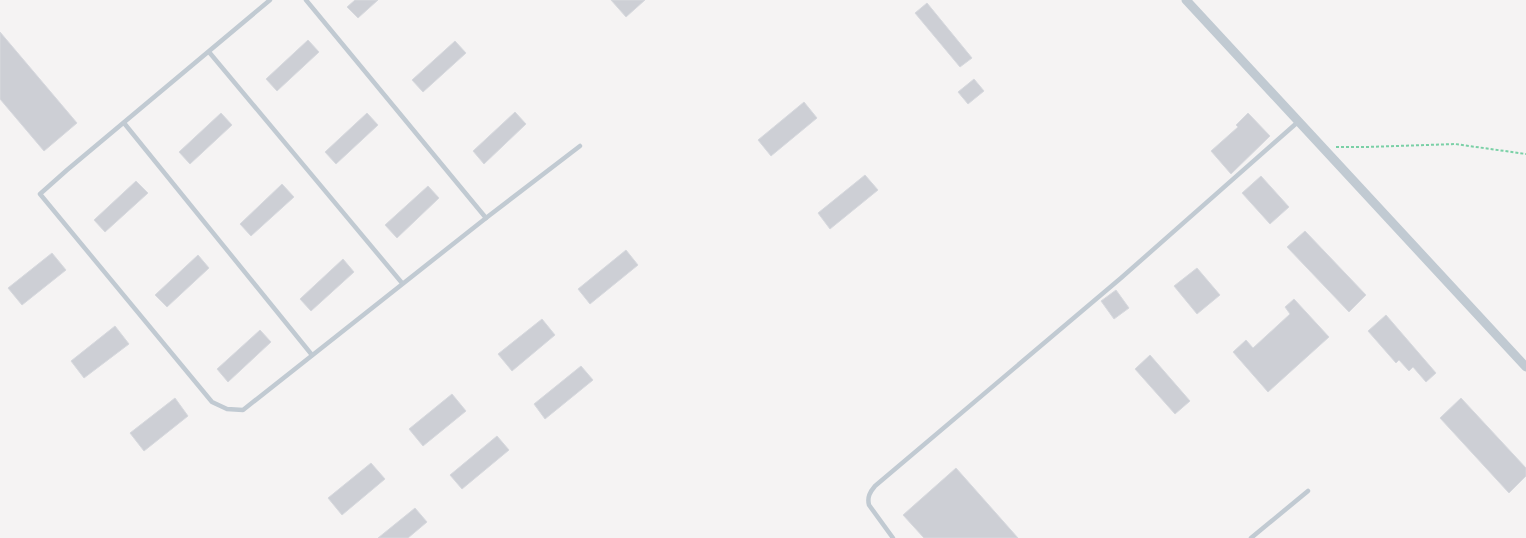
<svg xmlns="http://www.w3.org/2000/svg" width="1526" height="538" viewBox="0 0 1526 538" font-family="'Fira Sans Condensed',sans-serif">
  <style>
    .building { fill: #cdcfd5; stroke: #d7d9de }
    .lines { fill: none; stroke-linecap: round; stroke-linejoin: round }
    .path { stroke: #7ad0a6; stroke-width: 2; stroke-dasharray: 3 2; stroke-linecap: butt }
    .service { stroke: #c1cad2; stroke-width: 4.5 }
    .minor { stroke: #c1cad2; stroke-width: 9 }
  </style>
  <rect width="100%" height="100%" fill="#f5f3f3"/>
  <g class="building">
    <path d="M355,0h23l-20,18 -11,-11z"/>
    <path d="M611,0h34l-19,17z"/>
    <path d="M927,3l45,55 -12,9 -45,-54z"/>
    <path d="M0,32l77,91 -33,28 -44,-52z"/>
    <path d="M308,40l11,12 -42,39 -11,-12z"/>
    <path d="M455,41l11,12 -43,39 -11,-12z"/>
    <path d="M974,79l10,12 -16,13 -10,-12z"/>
    <path d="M804,102l13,16 -46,38 -13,-16z"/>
    <path d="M515,112l11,12 -42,40 -11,-13z"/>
    <path d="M221,113l11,12 -42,39 -11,-12z"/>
    <path d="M367,113l11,12 -42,39 -11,-12z"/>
    <path d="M1248,113l22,23 -39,38 -20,-23 27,-24 -2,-2z"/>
    <path d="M865,175l13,15 -48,39 -12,-16z"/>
    <path d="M1261,176l28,31 -19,17 -28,-31z"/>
    <path d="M136,181l12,12 -43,39 -11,-12z"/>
    <path d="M282,184l12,13 -43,39 -11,-12z"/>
    <path d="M428,186l11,12 -42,40 -12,-13z"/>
    <path d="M1305,231l61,64 -17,17 -62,-65z"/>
    <path d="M626,250l12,15 -48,39 -12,-15z"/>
    <path d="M52,253l14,17 -44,35 -14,-17z"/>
    <path d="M198,255l11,13 -42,39 -12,-12z"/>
    <path d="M343,259l11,13 -43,39 -11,-12z"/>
    <path d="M1197,268l23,27 -23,19 -23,-28z"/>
    <path d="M1116,290l13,18 -15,11 -13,-18z"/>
    <path d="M1294,299l35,38 -61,55 -35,-40 13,-12 7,8 37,-34 -5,-7z"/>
    <path d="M1386,315l50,58 -10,9 -13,-15 -4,4 -10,-11 -3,3 -28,-32z"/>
    <path d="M542,319l13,16 -43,36 -14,-17z"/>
    <path d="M115,326l14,18 -45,34 -13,-17z"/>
    <path d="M260,330l11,12 -43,40 -11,-13z"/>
    <path d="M1150,355l40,46 -15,13 -40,-45z"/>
    <path d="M581,366l12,14 -48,39 -11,-15z"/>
    <path d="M452,394l14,17 -43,35 -14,-17z"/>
    <path d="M175,398l13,18 -44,35 -14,-18z"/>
    <path d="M1461,398l65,70v8l-17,17 -69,-75z"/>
    <path d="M497,436l12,14 -47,39 -12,-14z"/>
    <path d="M371,463l14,16 -43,36 -14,-17z"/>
    <path d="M956,468l62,70h-94l-21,-23z"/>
    <path d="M415,508l12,14 -19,16h-30z"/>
  </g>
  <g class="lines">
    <path class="path" d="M1336,147h31l88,-3 71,10"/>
    <g class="service">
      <path d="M270,0l-203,170 -27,24 172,208 15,7 16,1 243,-192 94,-72"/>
      <path d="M306,0l180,218"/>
      <path d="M209,52l193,231"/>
      <path d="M124,123l188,232"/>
      <path d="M893,538l-24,-33c-2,-8 1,-13 6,-19l246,-208 178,-157"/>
      <path d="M1251,538l57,-47"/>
    </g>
    <path class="minor" d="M1186,0l340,367"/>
  </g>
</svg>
